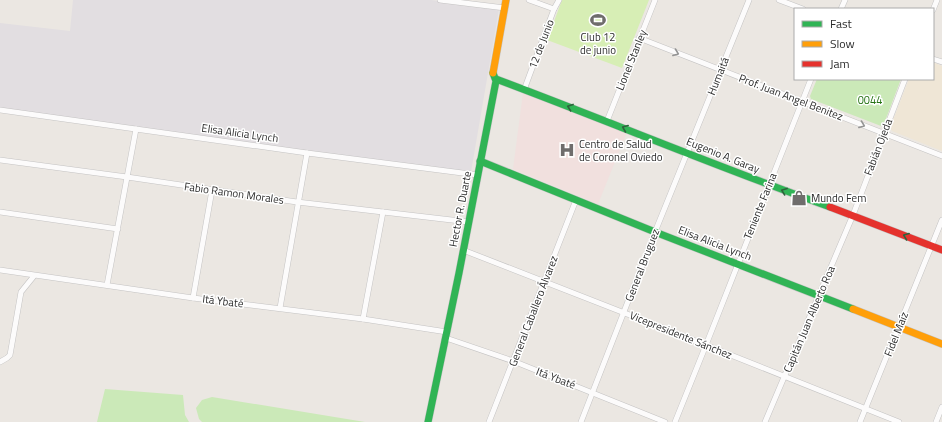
<svg xmlns="http://www.w3.org/2000/svg" width="942" height="422" viewBox="0 0 942 422" font-family="'Titillium Web',sans-serif">
  <style>
    .industrial { fill: #e2dee1 }
    .education { fill: #efe6d6 }
    .medical { fill: #f1e0de }
    .green { fill: #cbe9b8 }
    .pitch { fill: #d7eeb5 }
    .lines { fill: none; stroke-linecap: round; stroke-linejoin: round }
    .street-casing { stroke: #c4c3c3; stroke-width: 6 }
    .fast-casing { stroke: #c4c3c3; stroke-width: 8 }
    .slow-casing { stroke: #c4c3c3; stroke-width: 8 }
    .jam-casing { stroke: #c4c3c3; stroke-width: 8 }
    .street { stroke: #fcfbfb; stroke-width: 5 }
    .fast { stroke: #30b455; stroke-width: 7 }
    .slow { stroke: #ff9f0a; stroke-width: 7 }
    .jam { stroke: #e5322d; stroke-width: 7 }
    .oneway { stroke: #949494 }
    .oneway2 { stroke: #2e623c }
    .labels { text-anchor: middle; dominant-baseline: central; stroke-width: 3; stroke-linejoin: round; paint-order: stroke }
    .poi-label { font-size: 11px; fill: #2c2c2c; stroke: #fff; text-anchor: start }
    .street-label { font-size: 11px; fill: #2c2c2c; stroke: #fff }
    .park-label { font-size: 11px; fill: #257313; stroke: #fff }
  </style>
  <rect width="100%" height="100%" fill="#ebe7e2"/>
  <path class="industrial" d="M73,0h358l68,9 -28,163 -471,-60v-89l70,8z"/>
  <path class="education" d="M933,62l9,4v85l-50,-20 -2,-3 19,-49h24z"/>
  <path class="medical" d="M523,93l104,39 -29,72 -85,-35z"/>
  <g class="green">
    <path d="M817,79h84l-17,45 -3,2 -70,-27 -1,-3z"/>
    <path d="M105,389l78,6 2,20 4,7h-92z"/>
    <path d="M212,397l153,25h-163l-3,-3 -3,-11 6,-8z"/>
  </g>
  <path class="pitch" d="M562,0h87l-27,68 -75,-28z"/>
  <g class="lines">
    <defs>
      <g id="street">
        <path d="M440,0l65,8"/>
        <path d="M529,0l25,9"/>
        <path d="M779,0l24,9"/>
        <path d="M841,9l4,-9"/>
        <path d="M933,10l4,-10"/>
        <path d="M639,38l303,118"/>
        <path d="M933,59l9,3"/>
        <path d="M524,90l30,-81 5,-9"/>
        <path d="M0,110l307,43 171,22"/>
        <path d="M607,121l48,-121"/>
        <path d="M0,160l127,17 170,25 172,20"/>
        <path d="M0,212l118,17"/>
        <path d="M463,250l200,78 236,94"/>
        <path d="M0,270l193,28 170,21 84,13"/>
        <path d="M107,285l29,-156"/>
        <path d="M193,298l19,-108"/>
        <path d="M280,308l27,-155"/>
        <path d="M363,319l20,-107"/>
        <path d="M446,338l67,23 152,61"/>
        <path d="M0,362l7,-4 3,-3 11,-63 13,-16"/>
        <path d="M489,422l87,-222"/>
        <path d="M581,422l74,-190 94,-232"/>
        <path d="M675,422l31,-77 105,-266"/>
        <path d="M765,422l88,-207 52,-136"/>
        <path d="M860,422l82,-202"/>
        <path d="M936,422l6,-15"/>
      </g>
      <g id="fast">
        <path d="M496,79c112,42 222,88 334,128"/>
        <path d="M480,161l175,71 198,77"/>
        <path d="M428,422l31,-149 37,-192 -3,-8"/>
      </g>
      <g id="slow">
        <path d="M493,73l13,-73"/>
        <path d="M853,309l89,35"/>
      </g>
      <path id="jam" d="M830,207l112,43"/>
    </defs>
    <use href="#street" class="street-casing"/>
    <use href="#fast" class="fast-casing"/>
    <use href="#slow" class="slow-casing"/>
    <use href="#jam" class="jam-casing"/>
    <use href="#street" class="street"/>
    <use href="#fast" class="fast"/>
    <use href="#slow" class="slow"/>
    <use href="#jam" class="jam"/>
  </g>
  <defs><path id="oneway-chevron" d="M-2-3.5L2.5 0L-2 3.5" fill="none" stroke-width="1.6" stroke-linecap="round" stroke-linejoin="round"/></defs>
  <g class="oneway">
    <use href="#oneway-chevron" transform="translate(676 53) rotate(21)"/>
    <use href="#oneway-chevron" transform="translate(862 125) rotate(21)"/>
  </g>
  <g class="oneway2">
    <use href="#oneway-chevron" transform="translate(570 107) rotate(-160)"/>
    <use href="#oneway-chevron" transform="translate(625 128) rotate(-158)"/>
    <use href="#oneway-chevron" transform="translate(784 191) rotate(-160)"/>
    <use href="#oneway-chevron" transform="translate(906 236) rotate(-159)"/>
  </g>
  <defs>
    <symbol id="stadium-bare" viewBox="-9 -9 18 18"><path d="M0-5a6.5 5 0 1 0 0 10a6.5 5 0 1 0 0-10ZM-3.5-1.8h7v3.6h-7Z" fill="#6f6d6c" stroke="#fff" stroke-width="2.5" paint-order="stroke"/></symbol>
    <symbol id="hospital-bare" viewBox="-9 -9 18 18"><path d="M-5-5h3v3.5h4V-5h3V5h-3V1.5h-4V5h-3Z" fill="#6f6d6c" stroke="#fff" stroke-width="2.5" paint-order="stroke"/></symbol>
    <symbol id="shop-bare" viewBox="-9 -9 18 18"><path d="M-5-2.5h2.3a2.7 3.5 0 0 1 5.4 0H5L5.5 6h-11ZM-1.5-2.5h3a1.5 2.3 0 0 0-3 0Z" fill="#6f6d6c" stroke="#fff" stroke-width="2.5" paint-order="stroke"/></symbol>
  </defs>
  <g fill-rule="evenodd">
    <use href="#stadium-bare" x="587" y="9" width="22" height="22"/>
    <use href="#hospital-bare" x="556" y="139" width="22" height="22"/>
    <use href="#shop-bare" x="788" y="187" width="22" height="22"/>
  </g>
  <g class="labels">
    <g class="poi-label">
      <text x="598" y="37" text-anchor="middle">Club 12<tspan x="598" dy="13">de junio</tspan></text>
      <text x="579" y="144">Centro de Salud<tspan x="579" dy="13">de Coronel Oviedo</tspan></text>
      <text x="811" y="198">Mundo Fem</text>
    </g>
    <g class="street-label">
      <text transform="translate(541 44) rotate(-69)">12 de Junio</text>
      <text transform="translate(631 60) rotate(-68)">Lionel Stanley</text>
      <text transform="translate(718 76) rotate(-68)">Humaitá</text>
      <text transform="translate(791 97) rotate(21)">Prof. Juan Angel Benitez</text>
      <text transform="translate(240 133) rotate(8)">Elisa Alicia Lynch</text>
      <text transform="translate(878 147) rotate(-69)">Fabián Ojeda</text>
      <text transform="translate(723 155) rotate(22)">Eugenio A. Garay</text>
      <text transform="translate(234 193) rotate(8)">Fabio Ramon Morales</text>
      <text transform="translate(760 206) rotate(-68)">Teniente Farina</text>
      <text transform="translate(460 209) rotate(-79)">Hector R. Duarte</text>
      <text transform="translate(715 243) rotate(21)">Elisa Alicia Lynch</text>
      <text transform="translate(642 265) rotate(-69)">General Bruguez</text>
      <text transform="translate(223 301) rotate(7)">Itá Ybaté</text>
      <text transform="translate(533 311) rotate(-69)">General Caballero Álvarez</text>
      <text transform="translate(809 319) rotate(-67)">Capitán Juan Alberto Roa</text>
      <text transform="translate(896 334) rotate(-68)">Fidel Maíz</text>
      <text transform="translate(681 335) rotate(22)">Vicepresidente Sánchez</text>
      <text transform="translate(556 378) rotate(21)">Itá Ybaté</text>
    </g>
    <g class="park-label">
      <text x="870" y="100">0044</text>
    </g>
  </g>
  <rect x="794" y="8" width="140" height="72" fill="#ffffff" stroke="#ababab"/>
  <rect x="802" y="21" width="20" height="6" fill="#30b455" stroke="#ababab"/>
  <text x="830" y="28" font-size="12" fill="#2c2c2c">Fast</text>
  <rect x="802" y="41" width="20" height="6" fill="#ff9f0a" stroke="#ababab"/>
  <text x="830" y="48" font-size="12" fill="#2c2c2c">Slow</text>
  <rect x="802" y="61" width="20" height="6" fill="#e5322d" stroke="#ababab"/>
  <text x="830" y="68" font-size="12" fill="#2c2c2c">Jam</text>
</svg>
